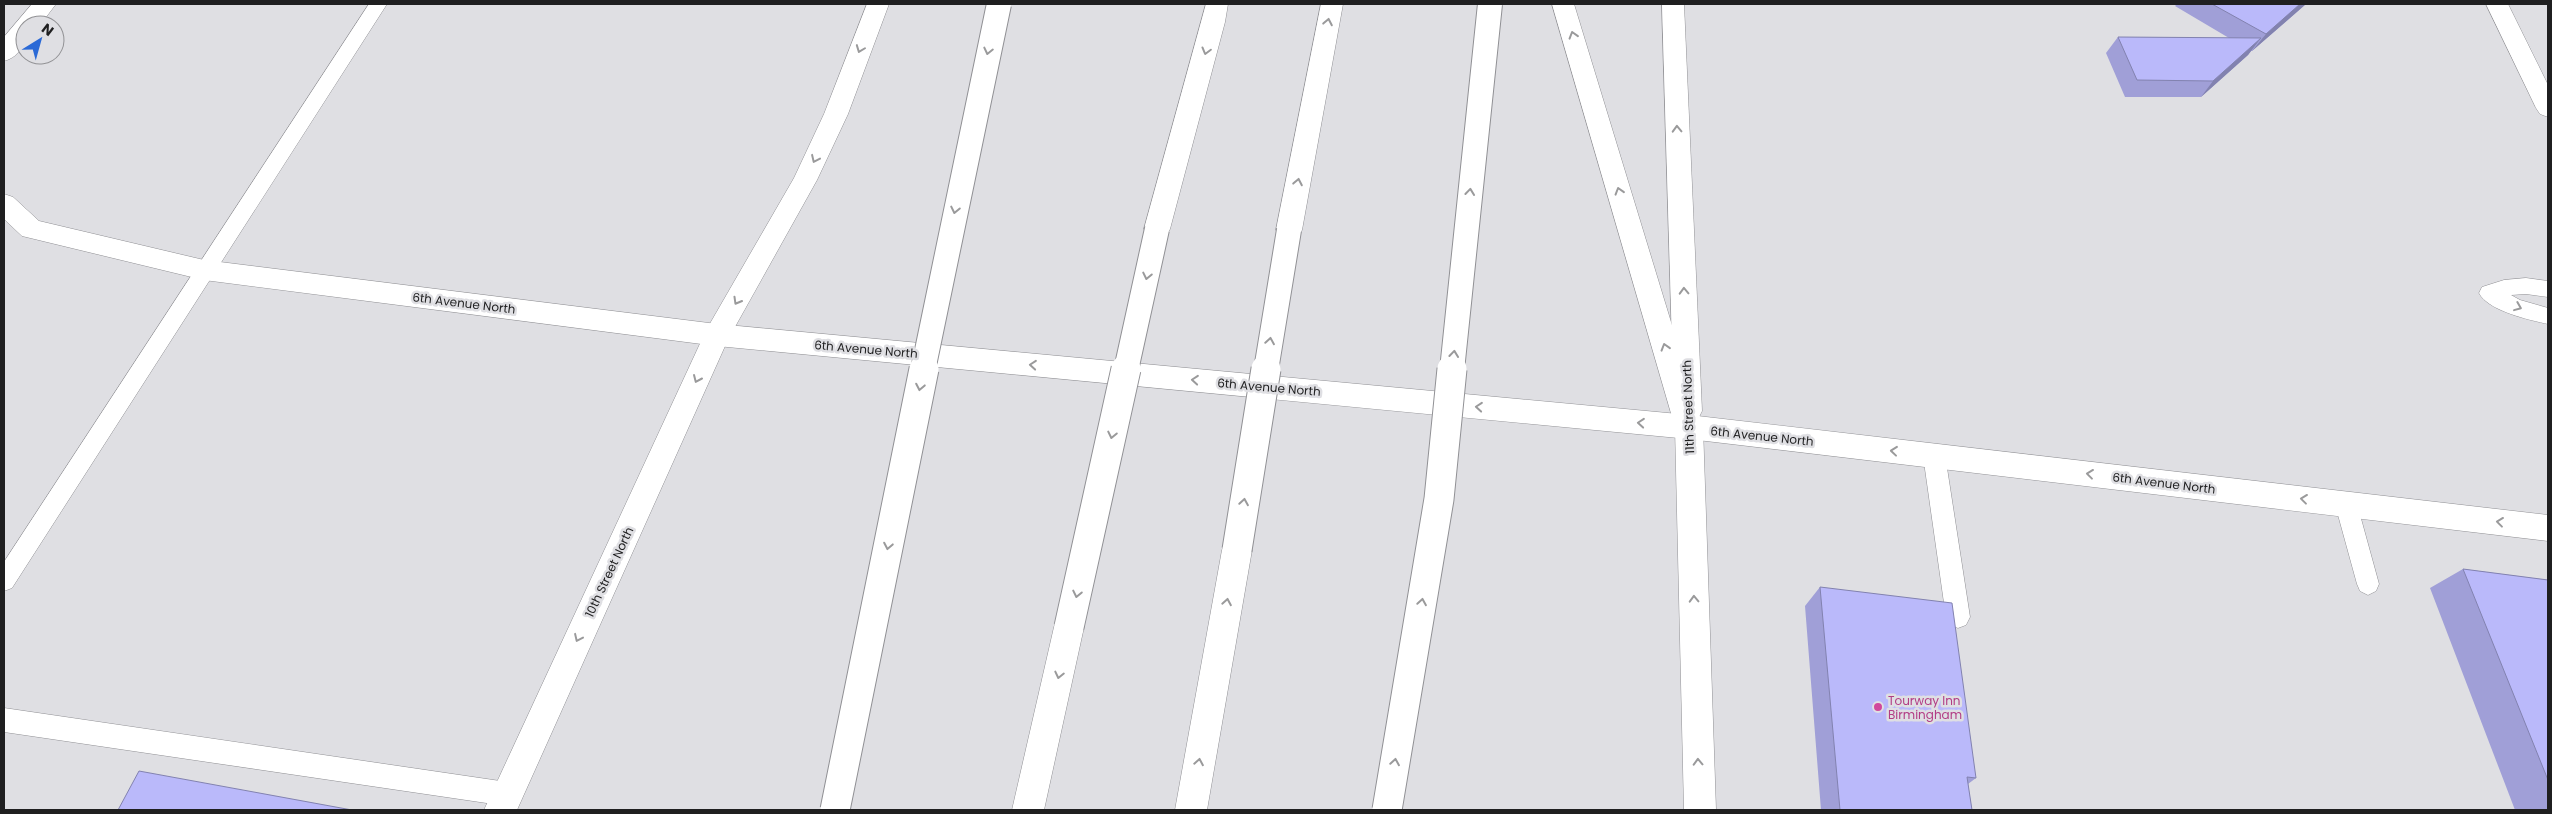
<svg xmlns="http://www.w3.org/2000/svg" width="2552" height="814" font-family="Poppins,sans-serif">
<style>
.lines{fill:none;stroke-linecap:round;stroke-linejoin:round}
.service-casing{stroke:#909094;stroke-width:1}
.minor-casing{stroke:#909094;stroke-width:1}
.tertiary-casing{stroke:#909094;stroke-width:1}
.secondary-casing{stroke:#909094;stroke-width:1}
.primary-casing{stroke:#909094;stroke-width:1}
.motorway-casing{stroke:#909094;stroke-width:1}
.service{fill:#fff;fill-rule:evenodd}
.minor{fill:#fff;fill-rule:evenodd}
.tertiary{fill:#fff;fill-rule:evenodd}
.secondary{fill:#fff;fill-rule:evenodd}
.primary{fill:#fff;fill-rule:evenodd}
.motorway{fill:#fff;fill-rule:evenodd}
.motorway-bridge-far1-casing{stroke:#909094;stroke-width:26;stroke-linecap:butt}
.motorway-bridge-casing{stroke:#909094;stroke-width:31;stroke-linecap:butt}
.motorway-bridge-far1{stroke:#fff;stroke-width:24}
.motorway-bridge{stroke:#fff;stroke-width:29}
.wall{fill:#a09fd7}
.shaded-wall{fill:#8282af}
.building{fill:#bab9fa;stroke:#8282af}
.oneway{stroke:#9a9a9b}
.hotel-dot{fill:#d1479c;stroke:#dfdfe3;stroke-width:2}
.labels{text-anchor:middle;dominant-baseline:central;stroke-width:5;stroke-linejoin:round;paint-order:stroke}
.street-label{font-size:12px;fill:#1f1f20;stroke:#dfdfe3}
.hotel-label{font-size:12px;fill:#b23c85;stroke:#dfdfe3;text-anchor:start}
</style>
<rect width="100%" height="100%" fill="#dfdfe3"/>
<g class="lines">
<g class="service-casing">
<path id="service" d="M369 4H387L12 588 4 591V562Z
M2526 278 2548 281V297L2526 294 2511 295 2520 300 2548 308V324C2530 320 2488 311 2479 293L2482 287 2504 280Z
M1934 446 1942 448 1945 455 1970 617 1966 625 1958 628 1950 625 1946 617 1923 455 1926 448Z
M2346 494 2354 497 2357 504 2379 584 2376 591 2368 595 2360 591 2357 584 2335 504 2338 497Z
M4 708 507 782 516 785 519 794 516 803 507 806 4 732Z"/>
</g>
<g class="minor-casing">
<path id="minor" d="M1662 4H1684L1702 411 1698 419 1688 423 1678 419 1674 411Z"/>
</g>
<g class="tertiary-casing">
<path id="tertiary" d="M2486 4H2508L2548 85V117L2540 114 2536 108Z"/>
</g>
<g class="secondary-casing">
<path id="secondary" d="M32 4H56L40 25H25C25 42 22 56 4 61V37Z
M4 194 13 197 39 221 204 260 717 324 1689 415 2548 515V541L1689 439 717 346 204 280 22 236 4 219Z"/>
</g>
<g class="primary-casing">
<path id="primary" d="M717 324 726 327 730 335 517 810H484L704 335 708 327Z
M1689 415 1699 419 1703 427 1716 810H1684L1675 427 1679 419Z"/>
</g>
<g class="motorway-casing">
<path id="motorway" d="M867 4H889L848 114 817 180 726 343 717 346 708 343 704 335 708 327 794 178 824 114Z
M1206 4H1228L1225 22 1170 229 1166 236 1157 239 1148 236 1144 229Z
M1321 4H1343L1302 230 1298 237 1289 240 1280 237 1276 230Z
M1552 4H1574L1703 427 1699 435 1689 439 1679 435 1675 427Z
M1237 537 1247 541 1252 550 1207 810H1175L1222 550 1227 541Z
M1069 613 1080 617 1084 627 1044 810H1012L1054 627 1058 617Z"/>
</g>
<use href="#service" class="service"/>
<use href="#minor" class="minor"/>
<use href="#tertiary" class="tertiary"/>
<use href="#secondary" class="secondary"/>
<use href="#primary" class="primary"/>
<use href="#motorway" class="motorway"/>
<g class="motorway-bridge-far1-casing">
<path id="motorway-bridge-far1" d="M923 370 999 4
M1126 370 1157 229
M1266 370 1289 230
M1452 370 1490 4"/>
</g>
<g class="motorway-bridge-casing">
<path id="motorway-bridge" d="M1237 550 1266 369
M1069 627 1126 369
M835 810 924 369
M1387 810 1439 499 1452 369"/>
</g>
<use href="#motorway-bridge-far1" class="motorway-bridge-far1"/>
<use href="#motorway-bridge" class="motorway-bridge"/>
</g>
<path class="wall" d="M2177 4H2306L2252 51H2251L2248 55 2201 97H2125L2106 53 2118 37 2229 38 2175 6Z
M2463 569 2548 580V810H2515L2430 588Z
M1820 587 1976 778 1968 784 1972 810H1821L1805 606Z"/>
<path class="shaded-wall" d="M2300 4H2306L2252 51 2266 34Z
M2261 38 2248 55 2201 97 2213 81Z"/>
<path class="building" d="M2212 4H2300L2266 34Z
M2118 37 2261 38 2213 81 2137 80Z
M2463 569 2548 580V780Z
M1820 587 1952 603 1976 778 1967 777 1972 810H1840Z
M139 771 352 810H118Z"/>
<defs><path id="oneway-chevron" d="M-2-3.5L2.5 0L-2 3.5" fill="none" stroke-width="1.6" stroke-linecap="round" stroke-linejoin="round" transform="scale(1.25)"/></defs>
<g class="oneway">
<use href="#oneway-chevron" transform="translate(1328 22) rotate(-79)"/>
<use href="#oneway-chevron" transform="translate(1573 35) rotate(-107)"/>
<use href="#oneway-chevron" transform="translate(860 49) rotate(111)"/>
<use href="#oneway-chevron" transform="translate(988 51) rotate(103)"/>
<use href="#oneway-chevron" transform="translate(1206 51) rotate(105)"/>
<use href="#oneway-chevron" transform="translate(1677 129) rotate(-92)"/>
<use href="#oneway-chevron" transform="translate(815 159) rotate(115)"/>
<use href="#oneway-chevron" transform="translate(1298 182) rotate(-79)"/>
<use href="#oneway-chevron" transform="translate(1619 191) rotate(-107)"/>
<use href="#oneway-chevron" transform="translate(1470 192) rotate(-84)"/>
<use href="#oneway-chevron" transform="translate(955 210) rotate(102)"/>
<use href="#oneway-chevron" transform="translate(1147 276) rotate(102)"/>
<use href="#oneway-chevron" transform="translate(1684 291) rotate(-92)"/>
<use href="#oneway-chevron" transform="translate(737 301) rotate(120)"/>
<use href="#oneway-chevron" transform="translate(2518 307) rotate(22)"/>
<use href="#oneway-chevron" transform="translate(1270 341) rotate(-81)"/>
<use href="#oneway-chevron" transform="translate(1665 347) rotate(-107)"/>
<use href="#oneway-chevron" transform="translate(1454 354) rotate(-84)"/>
<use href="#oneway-chevron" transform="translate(1033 365) rotate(-175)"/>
<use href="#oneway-chevron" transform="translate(697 379) rotate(114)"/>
<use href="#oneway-chevron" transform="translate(1195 380) rotate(-175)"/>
<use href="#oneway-chevron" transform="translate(920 387) rotate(101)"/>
<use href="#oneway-chevron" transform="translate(1479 407) rotate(-175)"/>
<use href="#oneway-chevron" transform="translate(1641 423) rotate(-175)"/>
<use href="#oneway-chevron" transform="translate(1112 435) rotate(102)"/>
<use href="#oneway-chevron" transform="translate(1894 451) rotate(-174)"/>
<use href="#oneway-chevron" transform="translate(2090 474) rotate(-173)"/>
<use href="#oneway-chevron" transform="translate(2304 499) rotate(-173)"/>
<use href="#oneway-chevron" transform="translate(1244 502) rotate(-81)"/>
<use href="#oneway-chevron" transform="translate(2500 522) rotate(-173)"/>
<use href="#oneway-chevron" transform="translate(888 546) rotate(101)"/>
<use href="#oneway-chevron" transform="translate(1077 594) rotate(102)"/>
<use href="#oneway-chevron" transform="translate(1694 599) rotate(-92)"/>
<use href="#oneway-chevron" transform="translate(1227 602) rotate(-80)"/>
<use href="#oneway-chevron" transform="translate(1422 602) rotate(-81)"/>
<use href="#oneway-chevron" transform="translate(578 638) rotate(115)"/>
<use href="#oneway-chevron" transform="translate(1059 675) rotate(103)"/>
<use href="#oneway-chevron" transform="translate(1199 762) rotate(-80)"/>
<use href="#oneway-chevron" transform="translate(1395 762) rotate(-81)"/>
<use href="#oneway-chevron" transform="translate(1698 762) rotate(-92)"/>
</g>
<circle class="hotel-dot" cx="1878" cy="707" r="5"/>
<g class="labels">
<g class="street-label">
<text transform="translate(464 303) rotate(7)">6th Avenue North</text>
<text transform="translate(866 349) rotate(5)">6th Avenue North</text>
<text transform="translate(1269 387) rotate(5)">6th Avenue North</text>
<text transform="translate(1688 407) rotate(-92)">11th Street North</text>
<text transform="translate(1762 436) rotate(6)">6th Avenue North</text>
<text transform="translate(2164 483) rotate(7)">6th Avenue North</text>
<text transform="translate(609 572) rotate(-65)">10th Street North</text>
</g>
<g class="hotel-label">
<text x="1888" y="700">Tourway Inn<tspan x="1888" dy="14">Birmingham</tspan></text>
</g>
</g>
<rect width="2552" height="814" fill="none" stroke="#1f1f20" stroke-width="10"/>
<g transform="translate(40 40) rotate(37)"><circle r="24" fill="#dfdfe3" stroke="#929295"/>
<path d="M0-4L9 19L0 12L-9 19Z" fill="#2a69d6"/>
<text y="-8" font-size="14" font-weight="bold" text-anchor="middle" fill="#1f1f20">N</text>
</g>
</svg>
